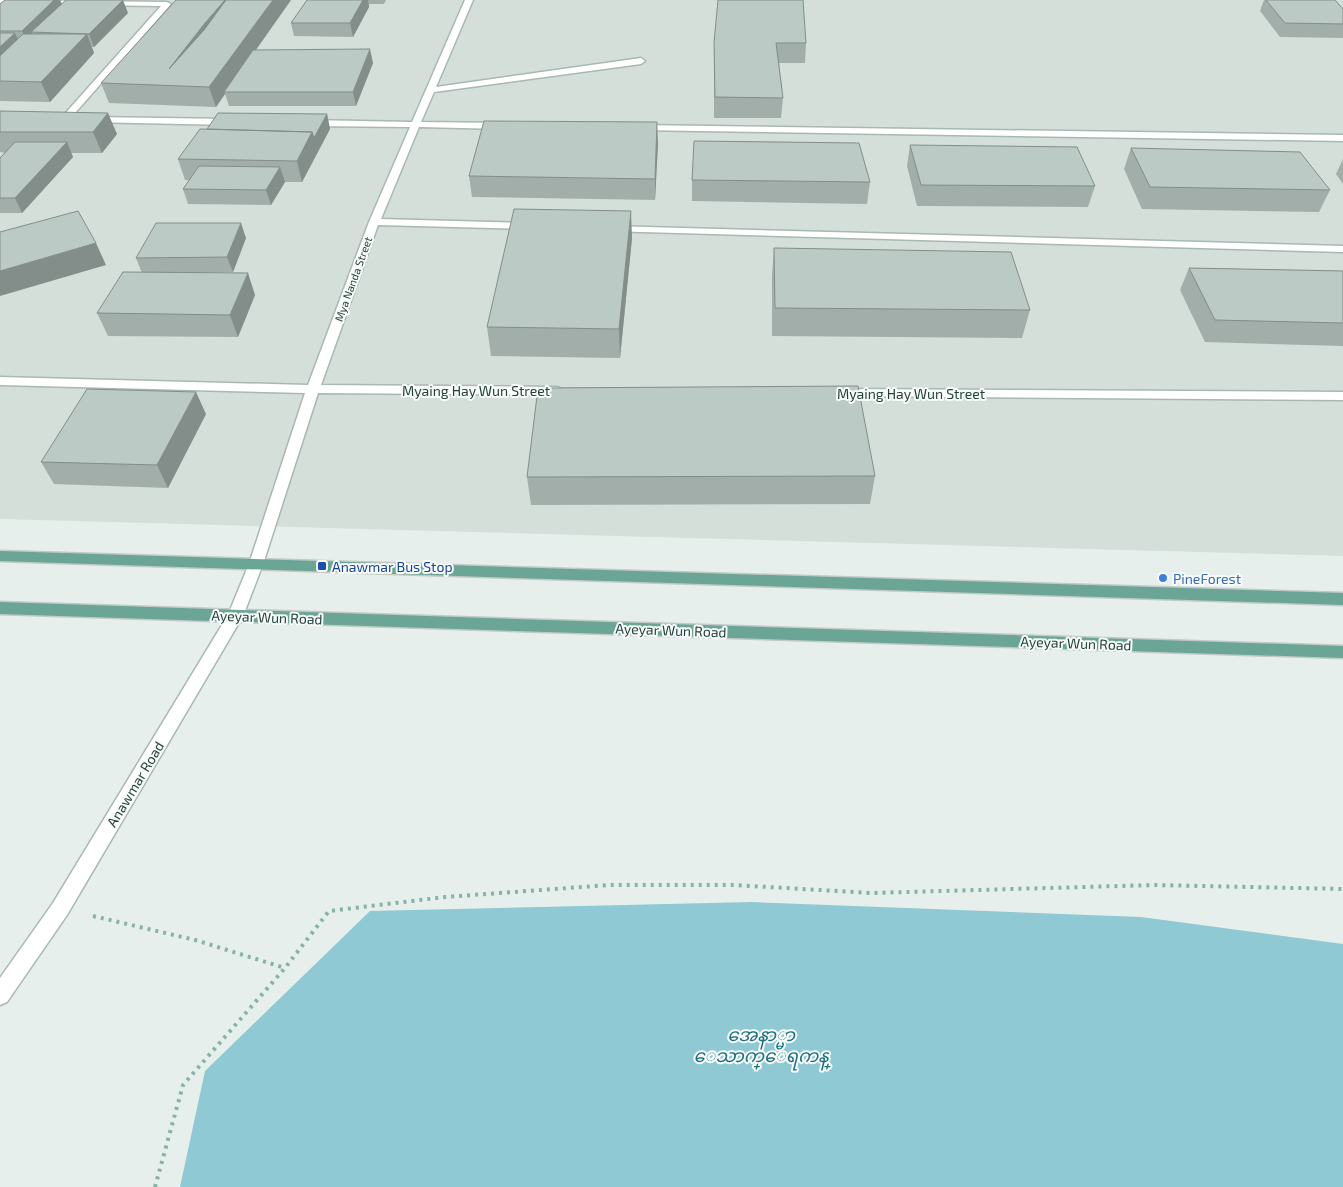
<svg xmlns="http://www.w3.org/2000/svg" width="1343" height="1187" font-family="'Exo 2','Noto Sans Myanmar',sans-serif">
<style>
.built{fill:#d4dfda}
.water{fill:#8ec9d4}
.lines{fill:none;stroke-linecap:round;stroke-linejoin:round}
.minor-casing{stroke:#a8b8b2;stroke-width:3}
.major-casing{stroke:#c2cac8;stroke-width:3}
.path{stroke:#86b3a5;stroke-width:4;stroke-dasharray:3 5;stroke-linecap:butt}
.minor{fill:#fff;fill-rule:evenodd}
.major{fill:#6aa596;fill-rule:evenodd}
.wall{fill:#a1aea9}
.shaded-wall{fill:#838d89}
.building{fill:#bbcac4;stroke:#838d89}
.transit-dot{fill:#1a4fb4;stroke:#f7fbf9;stroke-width:2}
.shop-dot{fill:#3f7fe0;stroke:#f7fbf9;stroke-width:2}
.labels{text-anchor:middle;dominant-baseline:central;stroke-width:4;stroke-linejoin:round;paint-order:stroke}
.far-street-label{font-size:11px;fill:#24423a;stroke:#f7fbf9}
.street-label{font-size:14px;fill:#24423a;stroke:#f7fbf9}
.transit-label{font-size:14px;fill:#164399;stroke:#f7fbf9;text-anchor:start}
.shop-label{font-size:14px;fill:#366cbe;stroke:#f7fbf9;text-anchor:start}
.near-water-label{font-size:18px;font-style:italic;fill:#1c6f80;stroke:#f7fbf9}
</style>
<rect width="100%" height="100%" fill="#e6efeb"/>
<path class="built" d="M0 0H1343V556L0 519Z"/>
<path class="water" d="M752 902 1141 917 1343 944V1187H180L205 1071 370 911Z"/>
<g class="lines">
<g class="minor-casing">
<path id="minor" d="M0 0 167 2 171 4 68 121H62V117L161 6 0 4Z
M465 0H473L436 87 641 58 645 61 641 64 434 92 421 122 503 123 508 126 503 129 419 127 381 219 530 223 535 226 530 229 378 225 321 385 558 387 564 391 558 395 318 393 263 564 243 616 67 915 7 1002 0 1005V978L53 903 228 615 249 564 305 393 0 385V377L308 385 369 222 410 127 309 126 304 123 309 120 412 122Z
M91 117 231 119 236 122 231 125 88 122 86 120Z
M639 125 1343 135V141L636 130 634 128Z
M611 226 1343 246V252L607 231 606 229Z
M839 389 1343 392V400L835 396 833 393 835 390Z"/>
</g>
<g class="major-casing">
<path id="major" d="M0 551 1343 593V605L0 561Z
M0 602 1343 646V658L0 614Z"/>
</g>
<path class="path" d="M93 916 195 940 285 968
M155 1187 183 1085 285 968 329 911 445 897 609 885H734L871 893 1155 885 1343 889"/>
<use href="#minor" class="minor"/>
<use href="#major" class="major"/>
</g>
<path class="wall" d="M5 0H60L62 4 128 13 94 47H92L94 53 50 102 0 101V4Z
M291 0 256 50 373 63 356 106H229L225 94 216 107 109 103 101 83Z
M307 0H386L384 4H369V7L353 37 294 36 291 23Z
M1264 0H1335L1343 9V38L1280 37 1260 11Z
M714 43H806L805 63H779L783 98 781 118H714Z
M0 111 117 134 102 153H71L73 157 22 213H0V158L5 153 0 152Z
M327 114 330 129 302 182H285L271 205 188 204 183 189 189 180H185L178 159Z
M658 143 655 200 472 197 469 176Z
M910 145 1095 186 1088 207 917 206 907 166Z
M1131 148 1330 190 1319 212 1142 209 1124 169Z
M1343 159V184L1336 174Z
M692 180 870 182 867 204 692 201Z
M246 238 233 272 175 273 255 295 238 337 108 336 97 313 142 273 136 258Z
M632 238 620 358 491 356 487 327Z
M774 248 1030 310 1022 338 772 336V276Z
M1189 268 1343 271V346L1205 342 1180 290Z
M206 414 168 488 54 484 41 462Z
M875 476 870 504 531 505 527 477Z"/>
<path class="shaded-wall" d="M54 0H60L64 9 31 32 34 38 28 45 22 31Z
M123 0 128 13 94 47 89 34Z
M225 0H237L169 69 205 23Z
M273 0H291L226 92H224L225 94 216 107 209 87Z
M363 0H368L369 7 353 37 350 23Z
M15 33 24 52 0 75V47Z
M87 34 94 53 50 102 41 82Z
M370 49 373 63 356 106 353 92Z
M108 113 117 134 102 153 93 132Z
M327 114 330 129 302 182 297 161 312 132Z
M657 122 658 143 655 200V179Z
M67 142 73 157 22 213 15 198Z
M280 167 285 182 271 205 266 190Z
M631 211 632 238 620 358 619 329Z
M241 223 246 238 233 272 227 257Z
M96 243 106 265 0 296V271Z
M248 273 255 295 238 337 230 315Z
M196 392 206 414 168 488 157 465Z"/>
<path class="building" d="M5 0H54L22 31H0V4Z
M66 0H123L89 34 31 32Z
M176 0H225L205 23 169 69 204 30 226 0H273L209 87 101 83Z
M307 0H363L350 23H291Z
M718 0H803L806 43H776L783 98 715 97 714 43Z
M1266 0H1335L1343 9V24L1285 23Z
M0 33H15L0 47Z
M23 34H87L41 82 0 81V56Z
M370 49 353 92H224L253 50Z
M0 111 108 113 93 132H0Z
M218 113 327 114 314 138 312 132 207 129Z
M484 121 657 122 655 179 469 176Z
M200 129 312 132 297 161 178 159Z
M694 141 859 143 870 182 692 180Z
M15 142H67L15 198H0V158Z
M910 145 1077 147 1095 186 921 185Z
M1131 148 1300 152 1330 190 1150 187Z
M199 166 280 167 266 190 183 189Z
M514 209 631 211 619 329 487 327Z
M78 211 96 243 0 271V232Z
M156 223H241L227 257 136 258Z
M774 248 1011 252 1030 310 775 308Z
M1189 268 1343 271V323L1215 320Z
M123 272 248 273 230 315 97 313Z
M858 386 875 476 527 477 538 388Z
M87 389 196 392 157 465 41 462Z"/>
<rect class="transit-dot" x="317" y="561" width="10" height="10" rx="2.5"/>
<circle class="shop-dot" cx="1163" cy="578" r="5"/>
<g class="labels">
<g class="far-street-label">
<text transform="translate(353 279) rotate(-70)">Mya Nanda Street</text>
</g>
<g class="street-label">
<text x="476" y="390">Myaing Hay Wun Street</text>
<text x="911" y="393">Myaing Hay Wun Street</text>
<text transform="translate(267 617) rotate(2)">Ayeyar Wun Road</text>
<text transform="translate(671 630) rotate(2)">Ayeyar Wun Road</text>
<text transform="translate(1076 643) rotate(2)">Ayeyar Wun Road</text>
<text transform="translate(135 784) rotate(-59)">Anawmar Road</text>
</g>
<g class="transit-label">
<text x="332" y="566">Anawmar Bus Stop</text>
</g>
<g class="shop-label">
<text x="1173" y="578">PineForest</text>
</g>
<g class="near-water-label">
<text x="761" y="1034">အေနာ္မာ<tspan x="761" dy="21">ေသာက္ေရကန္</tspan></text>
</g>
</g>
</svg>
